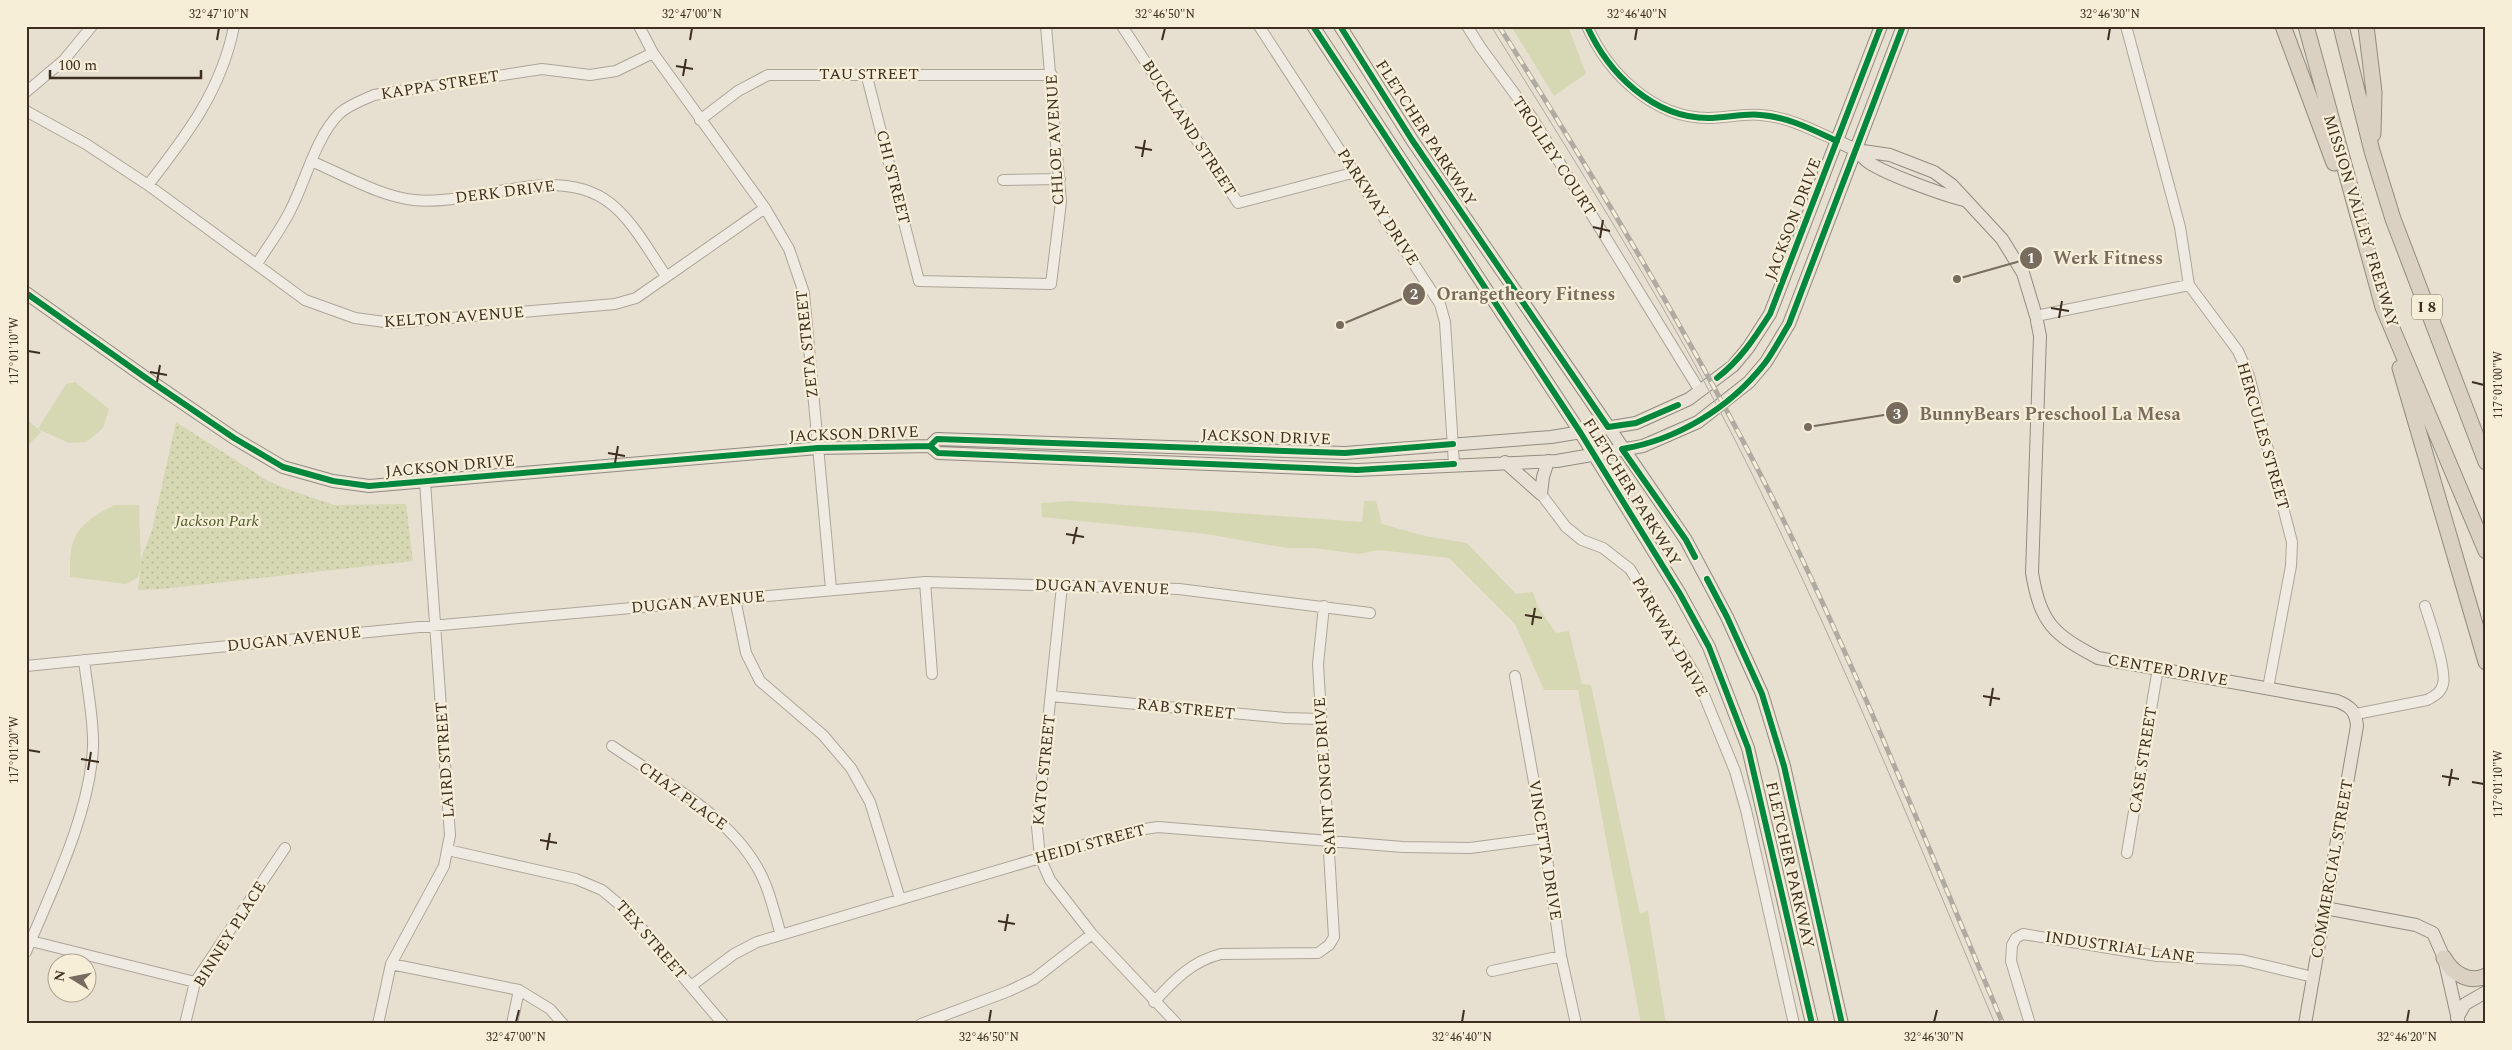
<svg xmlns="http://www.w3.org/2000/svg" width="2512" height="1050" font-family="Spectral,serif">
<style>
.grass{fill:#d6d7b3}
.park{fill:url(#park-dots)}
.lines{fill:none;stroke-linecap:round;stroke-linejoin:round}
.minor-casing{stroke:#ada599;stroke-width:12}
.major-casing{stroke:#928b80;stroke-width:14}
.highway-casing{stroke:#928b80;stroke-width:17}
.minor{stroke:#efebe3;stroke-width:10}
.major{stroke:#e6e1d4;stroke-width:12}
.highway{stroke:#dad1c2;stroke-width:15}
.tram{stroke:#afaaa2;stroke-width:1}
.rail-casing{stroke:#afaaa2;stroke-width:5}
.rail{stroke:#f7eed8;stroke-width:3;stroke-dasharray:9;stroke-linecap:butt}
.cycleway-casing{stroke:#f7eed8;stroke-width:9}
.cycleway{stroke:#00873e;stroke-width:6}
.ticks{fill:none;stroke:#3d2e20;stroke-width:2}
.labels{text-anchor:middle;dominant-baseline:central;stroke-width:4.5;stroke-linejoin:round;paint-order:stroke}
.shield{fill:#f7eed8;stroke:#756857;stroke-width:1}
.shield-label{font-size:15px;font-weight:bold;fill:#3d2e20}
.street-label{font-size:16px;fill:#3d2e20;stroke:#f7eed8}
.park-label{font-size:16px;font-style:italic;fill:#4d5a26;stroke:#f7eed8}
.leader{fill:none;stroke:#786c5e;stroke-width:2}
.callout-dot{fill:#786c5e;stroke:#f7eed8;stroke-width:2}
.mark-label{font-size:15px;text-anchor:middle;font-weight:bold;fill:#fff}
.callout-label{font-size:18px;text-anchor:middle;font-weight:bold;fill:#786c5e;stroke:#f7eed8;stroke-width:4.5;stroke-linejoin:round;paint-order:stroke}
.neatline{fill:none;stroke:#3d2e20;stroke-width:2}
.ticks-label{font-size:12px;text-anchor:middle;fill:#3d2e20}
</style>
<defs>
<pattern id="park-dots" width="8" height="8" patternUnits="userSpaceOnUse" patternTransform="scale(1.25)"><rect width="8" height="8" fill="#d6d7b3"/><path d="M2 2h.1M6 6h.1" fill="none" stroke="#b9b99a" stroke-width="1.8" stroke-linecap="round"/></pattern>
</defs>
<rect width="100%" height="100%" fill="#e7e0d1"/>
<path class="grass" d="M1511 26H1568L1586 74 1554 96Z
M75 382 109 409 103 428 86 442 69 443 38 429 66 384Z
M26 418 41 432 26 448Z
M1071 501 1362 522 1364 501H1376L1382 524 1425 536 1467 543 1516 594 1533 592 1538 607 1556 633 1569 631 1582 684 1591 685 1640 914 1648 911 1666 1024H1641L1578 690H1544L1515 624 1449 558 1379 550 1358 554 1314 548H1287L1206 534 1042 517 1041 503Z
M114 505H139L141 567 138 577 126 584 70 577C69 534 77 525 114 505Z"/>
<path class="park" d="M176 422 268 481 287 489 334 505 406 504 413 561 162 589 138 590 142 556 152 530Z"/>
<g class="lines">
<g class="minor-casing">
<path id="minor" d="M639 26 653 53 765 208 789 249 804 293 831 589
M1122 26 1238 203 1356 172
M1259 26 1440 304 1445 322 1454 464
M1467 26 1481 48 1531 116 1700 391
M1587 26C1608 73 1653 118 1708 118 1726 118 1744 113 1761 115 1788 117 1813 130 1837 141
M2126 26 2180 227 2189 285 2238 351 2249 376 2292 542 2291 566 2268 688
M866 73 919 281 1051 284 1061 202 1046 26
M26 92 64 60 92 26
M26 111 86 144 148 185 305 300 355 318 392 323 615 304 636 298 765 208
M700 120 738 91 768 75H1052
M311 161C344 175 379 196 414 200 479 207 563 157 617 209 636 227 651 254 666 276
M1003 180 1060 179
M148 185C187 135 222 89 234 26
M257 264C268 246 282 228 291 209 306 180 316 136 340 113 349 105 363 100 374 95L542 69 590 75 616 71 653 53
M2037 321 2036 316 2189 285
M1541 494 1566 527 1582 540 1603 548 1630 569 1697 678 1735 771 1746 810 1794 1024
M925 582 932 674
M1062 586 1037 827 1040 857 1050 880 1092 934 1177 1024
M735 599 746 653 760 681 823 735 851 768 870 802 900 899
M26 666 419 627 925 582 1179 589 1370 613
M1515 676 1544 838 1561 956 1576 1024
M1051 696 1285 718 1321 719
M2356 714 2427 700C2434 696 2441 693 2443 684 2447 671 2430 621 2425 606
M612 746C663 781 725 812 757 867 769 887 774 912 781 935
M448 850 576 879 602 890 626 910 723 1024
M2127 853 2158 668
M28 938 31 941 195 982
M26 952C52 890 90 813 93 747 94 719 87 688 84 660
M391 964 519 990 550 1009 563 1024
M1492 971 1561 956
M691 986 734 954 757 942 1131 831 1158 827 1403 847 1470 848 1544 838
M1154 1002C1174 980 1192 961 1221 954L1318 953 1329 945 1334 937 1318 664 1324 606
M185 1024 195 982 285 848
M378 1024 391 964 444 866 450 835 425 482
M512 1024 519 990
M921 1024 1009 991 1034 979 1092 934
M2030 1024 2011 961 2012 945 2016 938 2023 934 2157 956 2242 960 2313 977"/>
</g>
<g class="major-casing">
<path id="major" d="M1313 26 1580 432 1680 594 1709 647 1748 748 1812 1024
M1340 26 1412 140 1686 540 1727 617 1762 694 1784 766 1842 1024
M1837 141 1856 150 1890 155 1934 172 1952 185 2002 239 2023 273 2036 316
M1856 150C1859 153 1863 158 1867 161 1882 173 1944 195 1964 200
M26 293 146 378 234 438 283 467 333 481 369 486 818 448 930 446 938 453 1357 470 1557 461 1643 446 1698 422 1749 382 1766 362 1789 324 1903 26
M2037 321 2040 336 2032 573C2041 624 2053 634 2098 658L2337 701C2350 706 2356 711 2357 726L2305 1024
M930 446 937 439 1345 453 1551 437 1636 423 1689 399 1733 366 1748 348 1770 314 1881 26
M1505 462 1541 494
M1541 494 1543 477 1548 461
M2325 908 2416 925 2433 933 2444 958 2459 1024
M2457 1018 2465 1004 2486 992"/>
</g>
<g class="highway-casing">
<path id="highway" d="M2283 26 2334 163
M2306 26 2383 307 2486 551
M2341 26 2372 151 2393 219 2486 462
M2366 26 2374 92 2373 134
M2400 368 2486 662
M2444 958C2452 973 2469 984 2486 976"/>
</g>
<use href="#minor" class="minor"/>
<use href="#major" class="major"/>
<use href="#highway" class="highway"/>
<path class="tram" d="M1491 26C1575 162 1661 296 1734 438 1831 629 1912 827 1995 1024"/>
<g class="rail-casing">
<path id="rail" d="M1499 26C1597 182 1692 339 1775 503 1859 673 1929 850 2003 1024"/>
</g>
<use href="#rail" class="rail"/>
<g class="cycleway-casing">
<path id="cycleway" d="M1313 26 1580 432 1680 594 1709 647 1748 748 1812 1024
M1340 26 1412 140 1608 427 1636 423 1678 405
M1587 26C1608 73 1653 118 1708 118 1726 118 1744 113 1761 115 1788 117 1813 130 1837 141
M26 293 146 378 234 438 283 467 333 481 369 486 818 448 930 446 938 453 1357 470 1454 464
M1717 378C1740 360 1754 339 1770 314L1881 26
M930 446 937 439 1345 453 1453 444
M1695 557 1686 540 1622 449C1677 440 1730 408 1765 363 1774 351 1781 337 1789 324L1903 26
M1707 579 1727 617 1762 694 1784 766 1842 1024"/>
</g>
<use href="#cycleway" class="cycleway"/>
</g>
<path class="ticks" d="M217 40 219 28M690 40 692 28M1162 40 1165 28M1635 40 1637 28M2108 40 2110 28M676 66 693 69M683 76 686 59M1135 147 1152 150M1142 157 1145 140M1593 227 1610 231M1600 238 1603 220M2051 308 2069 311M2059 318 2062 301M28 351 40 353M150 372 167 375M157 382 160 365M2472 382 2484 385M608 453 625 456M615 463 618 446M1066 534 1084 537M1073 544 1077 527M1525 615 1542 618M1532 625 1535 608M1983 696 2000 699M1990 706 1993 688M28 750 40 752M81 759 99 762M88 770 91 752M2442 776 2459 779M2472 782 2484 784M2449 786 2452 769M540 840 557 843M547 850 550 833M998 921 1015 924M1005 931 1008 914M516 1022 519 1010M989 1022 991 1010M1462 1022 1464 1010M1934 1022 1937 1010M2407 1022 2409 1010"/>
<g class="labels">
<rect class="shield" x="2412" y="294.5" width="30" height="25" rx="4"/>
<g class="shield-label">
<text x="2427" y="307">I 8</text>
</g>
<g class="street-label">
<text x="869" y="74">TAU STREET</text>
<text transform="translate(440 85) rotate(-9)">KAPPA STREET</text>
<text transform="translate(1189 128) rotate(57)">BUCKLAND STREET</text>
<text transform="translate(1426 133) rotate(57)">FLETCHER PARKWAY</text>
<text transform="translate(1055 140) rotate(-93)">CHLOE AVENUE</text>
<text transform="translate(1554 156) rotate(57)">TROLLEY COURT</text>
<text transform="translate(893 177) rotate(76)">CHI STREET</text>
<text transform="translate(505 192) rotate(-7)">DERK DRIVE</text>
<text transform="translate(1378 207) rotate(57)">PARKWAY DRIVE</text>
<text transform="translate(1793 219) rotate(-69)">JACKSON DRIVE</text>
<text transform="translate(2361 221) rotate(73)">MISSION VALLEY FREEWAY</text>
<text transform="translate(454 317) rotate(-4)">KELTON AVENUE</text>
<text transform="translate(807 344) rotate(-96)">ZETA STREET</text>
<text transform="translate(854 434) rotate(-2)">JACKSON DRIVE</text>
<text transform="translate(2263 436) rotate(74)">HERCULES STREET</text>
<text transform="translate(1266 437) rotate(2)">JACKSON DRIVE</text>
<text transform="translate(450 466) rotate(-5)">JACKSON DRIVE</text>
<text transform="translate(1632 492) rotate(58)">FLETCHER PARKWAY</text>
<text transform="translate(1102 587) rotate(2)">DUGAN AVENUE</text>
<text transform="translate(698 602) rotate(-5)">DUGAN AVENUE</text>
<text transform="translate(1670 637) rotate(60)">PARKWAY DRIVE</text>
<text transform="translate(294 639) rotate(-6)">DUGAN AVENUE</text>
<text transform="translate(2168 670) rotate(10)">CENTER DRIVE</text>
<text transform="translate(1186 709) rotate(6)">RAB STREET</text>
<text transform="translate(445 760) rotate(-94)">LAIRD STREET</text>
<text transform="translate(2143 760) rotate(-81)">CASE STREET</text>
<text transform="translate(1044 770) rotate(-84)">KATO STREET</text>
<text transform="translate(1325 776) rotate(-94)">SAINT ONGE DRIVE</text>
<text transform="translate(683 796) rotate(36)">CHAZ PLACE</text>
<text transform="translate(1090 844) rotate(-15)">HEIDI STREET</text>
<text transform="translate(1545 850) rotate(81)">VINCETTA DRIVE</text>
<text transform="translate(1790 865) rotate(77)">FLETCHER PARKWAY</text>
<text transform="translate(2332 869) rotate(-80)">COMMERCIAL STREET</text>
<text transform="translate(230 934) rotate(-58)">BINNEY PLACE</text>
<text transform="translate(651 940) rotate(49)">TEX STREET</text>
<text transform="translate(2120 947) rotate(8)">INDUSTRIAL LANE</text>
</g>
<g class="park-label">
<text x="217" y="521">Jackson Park</text>
</g>
</g>
<path class="leader" d="M1957 279L2031 258M1340 325L1414 294M1808 427L1897 413"/>
<g class="callout-dot">
<circle cx="1957" cy="279" r="5"/>
<circle cx="1340" cy="325" r="5"/>
<circle cx="1808" cy="427" r="5"/>
<circle cx="2031" cy="258" r="12"/>
<circle cx="1414" cy="294" r="12"/>
<circle cx="1897" cy="413" r="12"/>
</g>
<g class="mark-label">
<text x="2031" y="263">1</text>
<text x="1414" y="299">2</text>
<text x="1897" y="419">3</text>
</g>
<g class="callout-label">
<text x="2108" y="264">Werk Fitness</text>
<text x="1526" y="300">Orangetheory Fitness</text>
<text x="2050" y="420">BunnyBears Preschool La Mesa</text>
</g>
<rect width="2512" height="1050" fill="none" stroke="#f7eed8" stroke-width="55"/>
<g transform="translate(72 978) rotate(280)"><circle r="24" fill="#f7eed8" stroke="#ada18e"/>
<path d="M0-4L9 19L0 12L-9 19Z" fill="#786c5e"/>
<text y="-8" font-size="14" font-weight="bold" text-anchor="middle" fill="#3d2e20">N</text>
</g>
<path d="M50 70v8h151v-8" fill="none" stroke="#3d2e20" stroke-width="2.5"/>
<text x="58" y="70" font-size="15" fill="#3d2e20" stroke="#f7eed8" stroke-width="4" paint-order="stroke">100 m</text>
<rect x="28" y="28" width="2456" height="994" class="neatline"/>
<g class="ticks-label">
<text x="219" y="18">32°47'10"N</text>
<text x="692" y="18">32°47'00"N</text>
<text x="1165" y="18">32°46'50"N</text>
<text x="1637" y="18">32°46'40"N</text>
<text x="2110" y="18">32°46'30"N</text>
<text transform="translate(14 351) rotate(-90)" y="4">117°01'10"W</text>
<text transform="translate(2498 385) rotate(-90)" y="4">117°01'00"W</text>
<text transform="translate(14 750) rotate(-90)" y="4">117°01'20"W</text>
<text transform="translate(2498 784) rotate(-90)" y="4">117°01'10"W</text>
<text x="516" y="1041">32°47'00"N</text>
<text x="989" y="1041">32°46'50"N</text>
<text x="1462" y="1041">32°46'40"N</text>
<text x="1934" y="1041">32°46'30"N</text>
<text x="2407" y="1041">32°46'20"N</text>
</g>
</svg>
